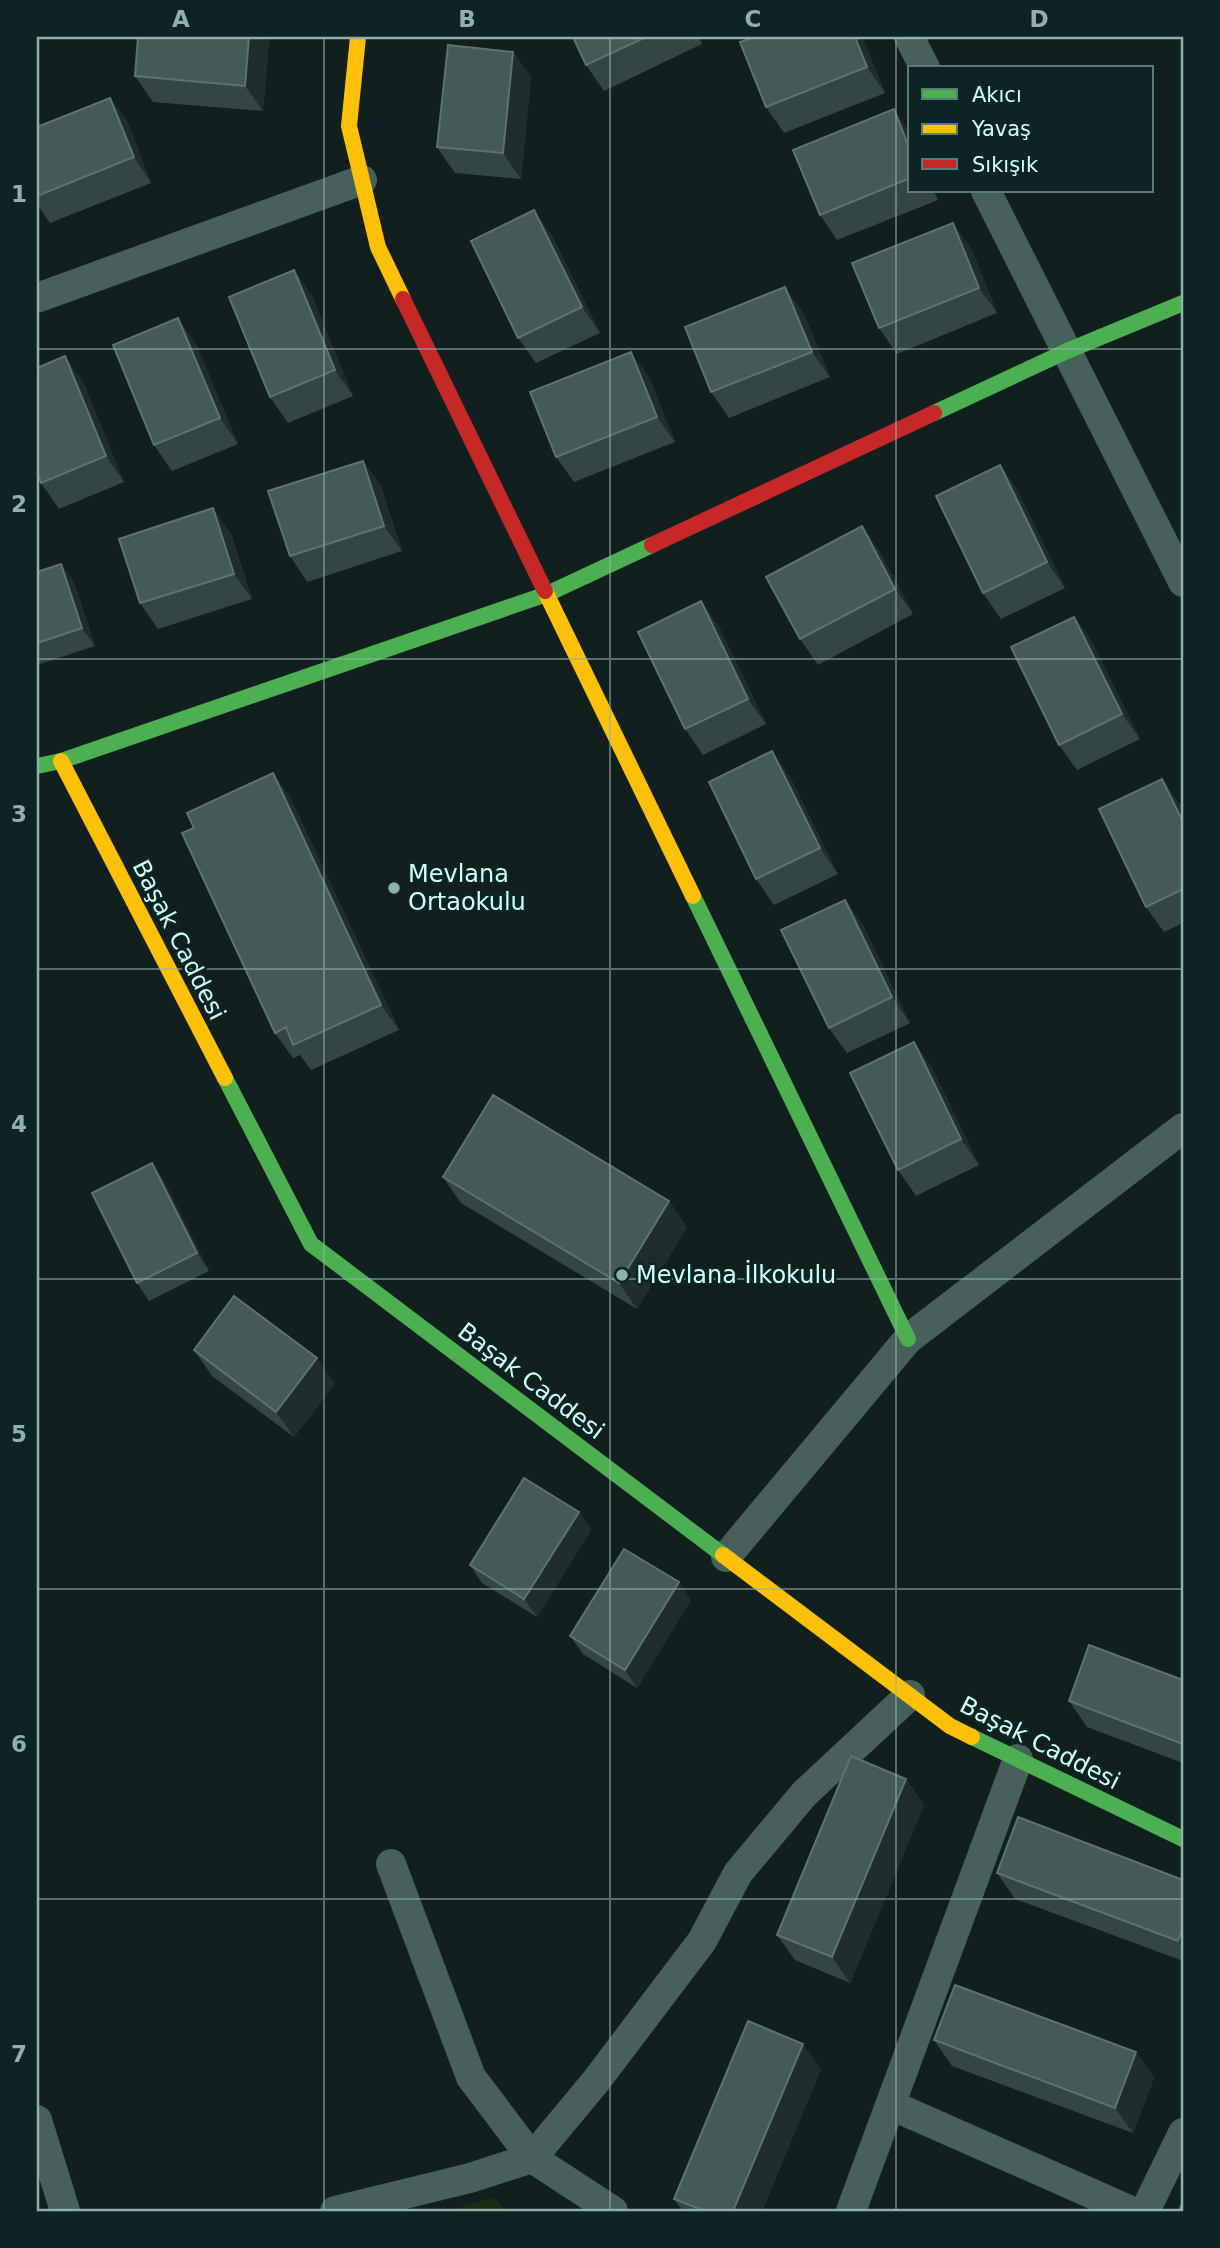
<svg xmlns="http://www.w3.org/2000/svg" width="1220" height="2248" font-family="'DejaVu Sans',sans-serif">
<style>
.green{fill:#172e11}
.lines{fill:none;stroke-linecap:round;stroke-linejoin:round}
.street{stroke:#46605b;stroke-width:30}
.fast{stroke:#4caf50;stroke-width:16}
.slow{stroke:#ffc107;stroke-width:16}
.jam{stroke:#c62828;stroke-width:16}
.wall{fill:#334644}
.shaded-wall{fill:#1f2e2d}
.building{fill:#445a57;stroke:#5a7470;stroke-width:2}
.grid{fill:none;stroke:#8eb1ad;stroke-width:2;stroke-opacity:0.55}
.poi-dot{fill:#8eb1ad;stroke:#0c2524;stroke-width:2.5}
.labels{text-anchor:middle;dominant-baseline:central;stroke-width:5;stroke-linejoin:round;paint-order:stroke}
.poi-label{font-size:24px;fill:#d0fff9;stroke:#0c2524;text-anchor:start}
.street-label{font-size:24px;fill:#d0fff9;stroke:#0c2524}
.neatline{fill:none;stroke:#8eb1ad;stroke-width:2.5}
.grid-label{font-size:23px;text-anchor:middle;font-weight:bold;fill:#8eb1ad}
</style>
<rect width="100%" height="100%" fill="#121f1f"/>
<path class="green" d="M493 2197 507 2211H448Z"/>
<g class="lines">
<path class="street" d="M909 37 925 68
M986 191 1183 582
M37 298 362 180
M726 1557 908 1339 1183 1128
M391 1864 471 2077 532 2158 613 2211
M891 2105 1131 2211
M37 2120 65 2211
M335 2211 470 2178 532 2158 596 2081 702 1941 738 1873 804 1794 910 1695
M851 2211 1018 1759
M1145 2211 1183 2133"/>
<path class="fast" d="M934 413 1067 351 1183 303
M37 766 61 761 547 594 652 545
M693 896 908 1339
M225 1078 311 1244 723 1555
M972 1737 1183 1839"/>
<path class="slow" d="M358 37 349 126 378 247 403 299
M545 591 693 896
M61 761 225 1078
M723 1555 950 1726 972 1737"/>
<path class="jam" d="M403 299 545 591
M652 545 934 413"/>
</g>
<path class="wall" d="M138 37H266L269 41 263 111 153 102 135 76Z
M573 37H699L702 44 604 91 586 65Z
M754 37H862L885 93 784 133 766 107Z
M513 52 531 77 521 179 455 173 437 147Z
M110 98 128 123 151 183 50 223 37 204V127Z
M910 133V191H934L938 200 837 240 820 215Z
M552 236 600 333 536 363 518 338Z
M971 248 997 313 897 354 879 328Z
M294 270 312 296 353 396 288 423 270 397Z
M803 312 830 377 729 418 711 392Z
M196 344 238 444 172 471 154 445Z
M65 356 83 382 124 482 59 509 41 483Z
M649 377 675 442 574 482 556 457Z
M363 461 381 487 402 551 307 582 290 556Z
M1000 465 1018 491 1065 588 1001 619 983 593Z
M862 526 880 552 913 614 818 665 800 639Z
M231 534 252 599 158 629 140 603Z
M61 564 74 582 95 646 37 665V572Z
M701 601 719 627 766 724 703 755 685 729Z
M1074 617 1092 642 1140 739 1077 770 1059 745Z
M273 773 291 799 399 1030 311 1070 300 1055 293 1058 275 1033 194 828Z
M790 777 838 874 774 905 756 879Z
M1180 804 1183 811V923L1164 932 1146 907Z
M845 900 863 925 910 1023 847 1053 829 1028Z
M914 1042 932 1068 979 1165 916 1196 898 1170Z
M152 1163 164 1181 209 1271 149 1301 137 1283Z
M443 1177 669 1201 687 1227 637 1309 461 1203Z
M194 1350 335 1383 294 1437 212 1376Z
M579 1512 591 1530 537 1617 482 1583 470 1565Z
M691 1600 637 1688 583 1654 570 1636Z
M1183 1680V1763L1087 1727 1069 1701Z
M906 1779 924 1805 850 1983 795 1960 777 1935Z
M997 1873 1183 1880V1961L1015 1899Z
M934 2040 1136 2052 1154 2078 1133 2133 952 2066Z
M821 2069 762 2211H683L674 2199Z"/>
<path class="shaded-wall" d="M249 37H266L269 41 263 111 245 86Z
M855 37H862L885 93 867 67Z
M513 52 531 77 521 179 503 153Z
M110 98 128 123 151 183 134 157Z
M894 109 910 133V150Z
M534 210 552 236 600 333 582 307Z
M953 223 971 248 997 313 979 288Z
M294 270 312 296 353 396 335 370Z
M785 287 803 312 830 377 812 352Z
M178 318 196 344 238 444 220 418Z
M631 352 649 377 675 442 657 417Z
M65 356 83 382 124 482 106 456Z
M363 461 381 487 402 551 384 526Z
M1000 465 1018 491 1065 588 1047 562Z
M213 508 231 534 252 599 234 574Z
M862 526 880 552 913 614 895 589Z
M61 564 74 582 95 646 82 628Z
M701 601 719 627 766 724 748 699Z
M1074 617 1092 642 1140 739 1122 714Z
M772 751 790 777 838 874 820 848Z
M273 773 291 799 399 1030 381 1005Z
M1162 779 1180 804 1183 811V822Z
M845 900 863 925 910 1023 892 997Z
M914 1042 932 1068 979 1165 961 1139Z
M152 1163 164 1181 209 1271 197 1253Z
M669 1201 687 1227 637 1309 619 1283Z
M317 1358 335 1383 294 1437 276 1412Z
M579 1512 591 1530 537 1617 524 1599Z
M679 1582 691 1600 637 1688 625 1670Z
M906 1779 924 1805 850 1983 832 1957Z
M1183 1927V1948L1178 1941Z
M803 2044 821 2069 762 2211H733Z
M1136 2052 1154 2078 1133 2133 1115 2108Z"/>
<path class="building" d="M138 37H249L245 86 135 76Z
M573 37H646L586 65Z
M754 37H855L867 67 766 107 740 42Z
M448 45 513 52 503 153 437 147Z
M110 98 134 157 37 196V127Z
M894 109 910 150V178L820 215 793 150Z
M534 210 582 307 518 338 471 241Z
M953 223 979 288 879 328 852 263Z
M294 270 335 370 270 397 229 297Z
M785 287 812 352 711 392 685 327Z
M178 318 220 418 154 445 113 345Z
M631 352 657 417 556 457 530 392Z
M65 356 106 456 41 483 37 472V368Z
M363 461 384 526 290 556 268 491Z
M1000 465 1047 562 983 593 936 496Z
M213 508 234 574 140 603 119 539Z
M862 526 895 589 800 639 766 577Z
M61 564 82 628 37 643V572Z
M701 601 748 699 685 729 638 632Z
M1074 617 1122 714 1059 745 1011 647Z
M772 751 820 848 756 879 709 782Z
M273 773 381 1005 293 1045 286 1027 275 1033 182 833 194 828 187 813Z
M1162 779 1183 822V889L1146 907 1099 809Z
M845 900 892 997 829 1028 781 930Z
M914 1042 961 1139 898 1170 850 1073Z
M493 1095 669 1201 619 1283 443 1177Z
M152 1163 197 1253 137 1283 92 1193Z
M234 1296 317 1358 276 1412 194 1350Z
M524 1478 579 1512 524 1599 470 1565Z
M624 1549 679 1582 625 1670 570 1636Z
M1089 1645 1183 1680V1744L1069 1701Z
M851 1756 906 1779 832 1957 777 1935Z
M1018 1817 1183 1880V1927L1178 1941 997 1873Z
M955 1985 1136 2052 1115 2108 934 2040Z
M748 2021 803 2044 733 2211H705L674 2199Z
M1183 2201V2211H1179Z"/>
<path class="grid" d="M324 37V2211M610 37V2211M896 37V2211M37 349H1183M37 659H1183M37 969H1183M37 1279H1183M37 1589H1183M37 1899H1183"/>
<g class="poi-dot">
<circle cx="394" cy="888" r="7"/>
<circle cx="622" cy="1275" r="7"/>
</g>
<g class="labels">
<g class="poi-label">
<text x="408" y="874">Mevlana<tspan x="408" dy="28">Ortaokulu</tspan></text>
<text x="636" y="1275">Mevlana İlkokulu</text>
</g>
<g class="street-label">
<text transform="translate(179 940) rotate(63)">Başak Caddesi</text>
<text transform="translate(531 1381) rotate(37)">Başak Caddesi</text>
<text transform="translate(1040 1743) rotate(27)">Başak Caddesi</text>
</g>
</g>
<rect width="1220" height="2248" fill="none" stroke="#0c2524" stroke-width="77"/>
<rect x="908" y="66" width="245" height="126" fill="#0c2524" stroke="#5a7c79" stroke-width="2"/>
<rect x="922" y="89" width="35" height="10" fill="#4caf50" stroke="#5a7c79" stroke-width="2"/>
<text x="972" y="102" font-size="21" fill="#d0fff9">Akıcı</text>
<rect x="922" y="124" width="35" height="10" fill="#ffc107" stroke="#5a7c79" stroke-width="2"/>
<text x="972" y="136" font-size="21" fill="#d0fff9">Yavaş</text>
<rect x="922" y="159" width="35" height="10" fill="#c62828" stroke="#5a7c79" stroke-width="2"/>
<text x="972" y="172" font-size="21" fill="#d0fff9">Sıkışık</text>
<rect x="38" y="38" width="1144" height="2172" class="neatline"/>
<g class="grid-label">
<text x="181" y="27">A</text>
<text x="467" y="27">B</text>
<text x="753" y="27">C</text>
<text x="1039" y="27">D</text>
<text x="19" y="202">1</text>
<text x="19" y="512">2</text>
<text x="19" y="822">3</text>
<text x="19" y="1132">4</text>
<text x="19" y="1442">5</text>
<text x="19" y="1752">6</text>
<text x="19" y="2062">7</text>
</g>
</svg>
